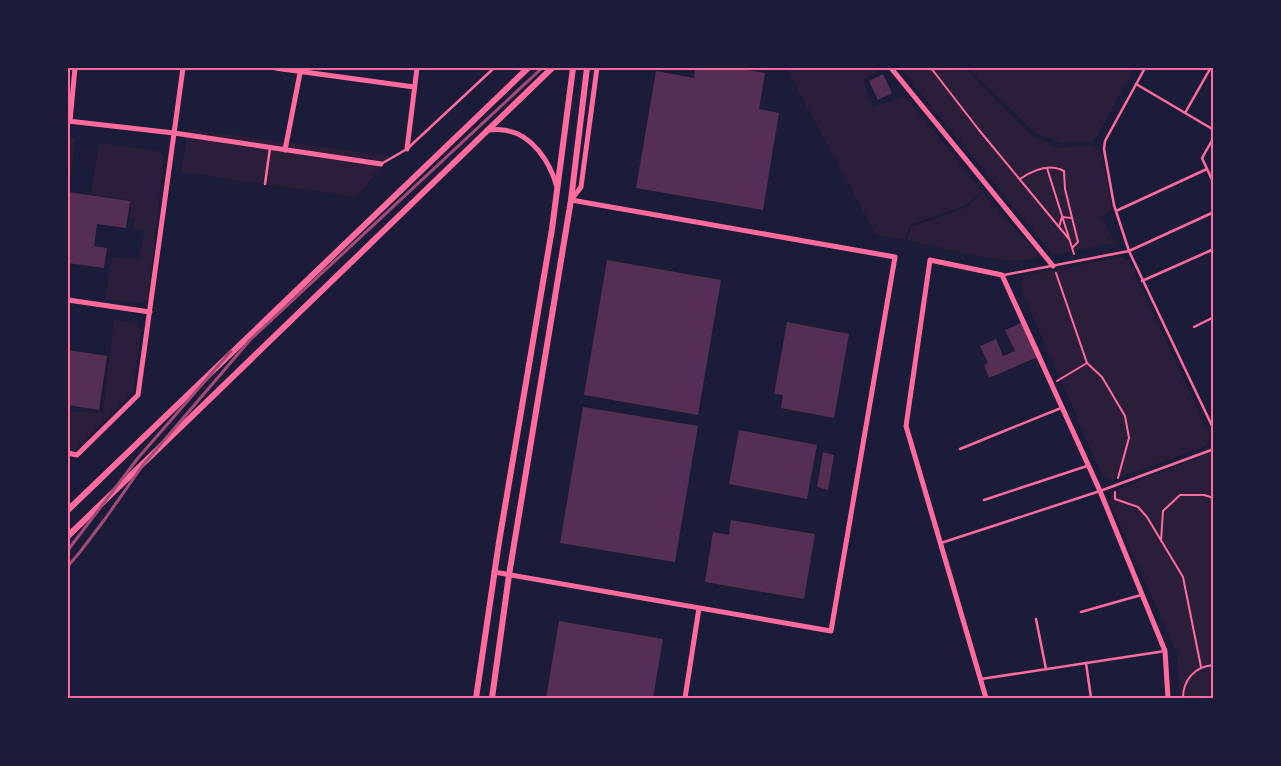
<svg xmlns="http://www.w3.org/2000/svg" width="1281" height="766" font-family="Poppins,sans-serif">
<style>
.green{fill:#2a1e3b}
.building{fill:#542f53}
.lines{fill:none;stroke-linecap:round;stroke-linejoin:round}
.path{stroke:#ff6b9d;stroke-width:2}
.service{stroke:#ff6b9d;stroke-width:2.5}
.minor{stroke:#ff6b9d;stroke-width:5}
.tertiary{stroke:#ff6b9d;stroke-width:6}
.rail{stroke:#a44b75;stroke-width:3}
.neatline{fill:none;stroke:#ff6b9d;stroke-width:2}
</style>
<rect width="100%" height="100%" fill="#1b1b3a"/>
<path class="green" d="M786 68H883L863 80 873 107 905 96 982 191 966 205 910 225 905 240 876 235Z
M900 68H965L1032 136 1058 148 1093 145 1102 154 1112 210 1101 218 1116 243 1053 255Z
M968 68H1135L1094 142 1061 143 1035 133Z
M188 129 390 156 357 197 181 172Z
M68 136 76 139 70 178H68Z
M99 143 159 151 164 158 148 299 141 304 105 299 112 256 140 260 144 230 134 228 135 219 130 218V200L91 194Z
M982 193 1038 254V257C1013 269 937 246 907 240L911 227 967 207Z
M1120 257 1129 261 1210 436 1206 446 1111 480 1102 475 1020 287 1025 276Z
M114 319 138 323 141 332 133 392 75 450 68 448V412H103Z
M1213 452V698H1180L1177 654 1110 502 1111 492Z"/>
<path class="building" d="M695 68H735L765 73 759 109 779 113 763 210 636 188 656 71 694 78Z
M883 74 892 93 878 100 869 81Z
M68 192 130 201 126 228 97 224 94 246 107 248 104 268 68 263Z
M607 260 721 280 698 415 584 395Z
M1026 321 1042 355 989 378 984 365 988 363 980 346 996 339 1003 356 1015 351 1005 330Z
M787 322 849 334 834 418 781 408 783 395 774 394Z
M68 350 107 356 99 410 68 405Z
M583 407 698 426 675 562 560 543Z
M739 430 817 445 807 499 729 484Z
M823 452 834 455 828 490 817 487Z
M731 520 815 534 804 599 705 582 713 532 729 535Z
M559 621 663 639 653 698H546Z"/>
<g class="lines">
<path class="path" d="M931 68 979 130 1069 239
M1047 168 1074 254
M1020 179C1033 170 1049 163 1064 171L1065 189 1078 242 1072 248
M1059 227 1062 217 1071 218
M1056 273 1087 363 1102 377 1125 416 1129 438 1118 478
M1057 381 1087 363
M1115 492V499L1138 507 1147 517 1183 577 1201 667
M1161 541 1163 511 1180 495H1204L1214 498
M1183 698C1183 680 1195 666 1214 665"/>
<path class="service" d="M1145 68 1105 141 1104 149 1114 205 1129 251 1214 430
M1136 84 1214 130
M1185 113 1210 69
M1214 137 1202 158 1214 184
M381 164 407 149 494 68
M265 184 270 148
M1116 211 1207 169
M1004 275 1129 251 1214 212
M1142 281 1214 249
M1194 327 1214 317
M960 449 1061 408
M984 500 1087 466
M941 543 1100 491 1214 449
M1081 612 1141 595
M1036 619 1046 669
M1086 663 1091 698
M981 679 1165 651"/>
<path class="minor" d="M275 68 414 87
M891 68 1053 266
M68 121 174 133 381 164
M70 121 75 68
M487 130C493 130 498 129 503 130 532 133 550 162 557 187
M407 149 417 68
M285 150 301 68
M68 300 150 312
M68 453 77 455 138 395 183 68
M494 572 831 631 895 257 571 200 581 187 597 68
M685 698 699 608
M986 698 906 426 930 260 1002 275 1100 491 1165 651 1168 698"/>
<path class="tertiary" d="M68 510 528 68
M68 536 552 68
M476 698 499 542 552 229 573 68
M492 698 509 575 571 200 587 68"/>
<path class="rail" d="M68 550 138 458 231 351
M68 566 80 552 105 519 143 465 250 340 542 68"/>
</g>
<rect width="1281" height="766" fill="none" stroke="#1b1b3a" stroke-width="138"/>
<rect x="69" y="69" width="1143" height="628" class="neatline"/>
</svg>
